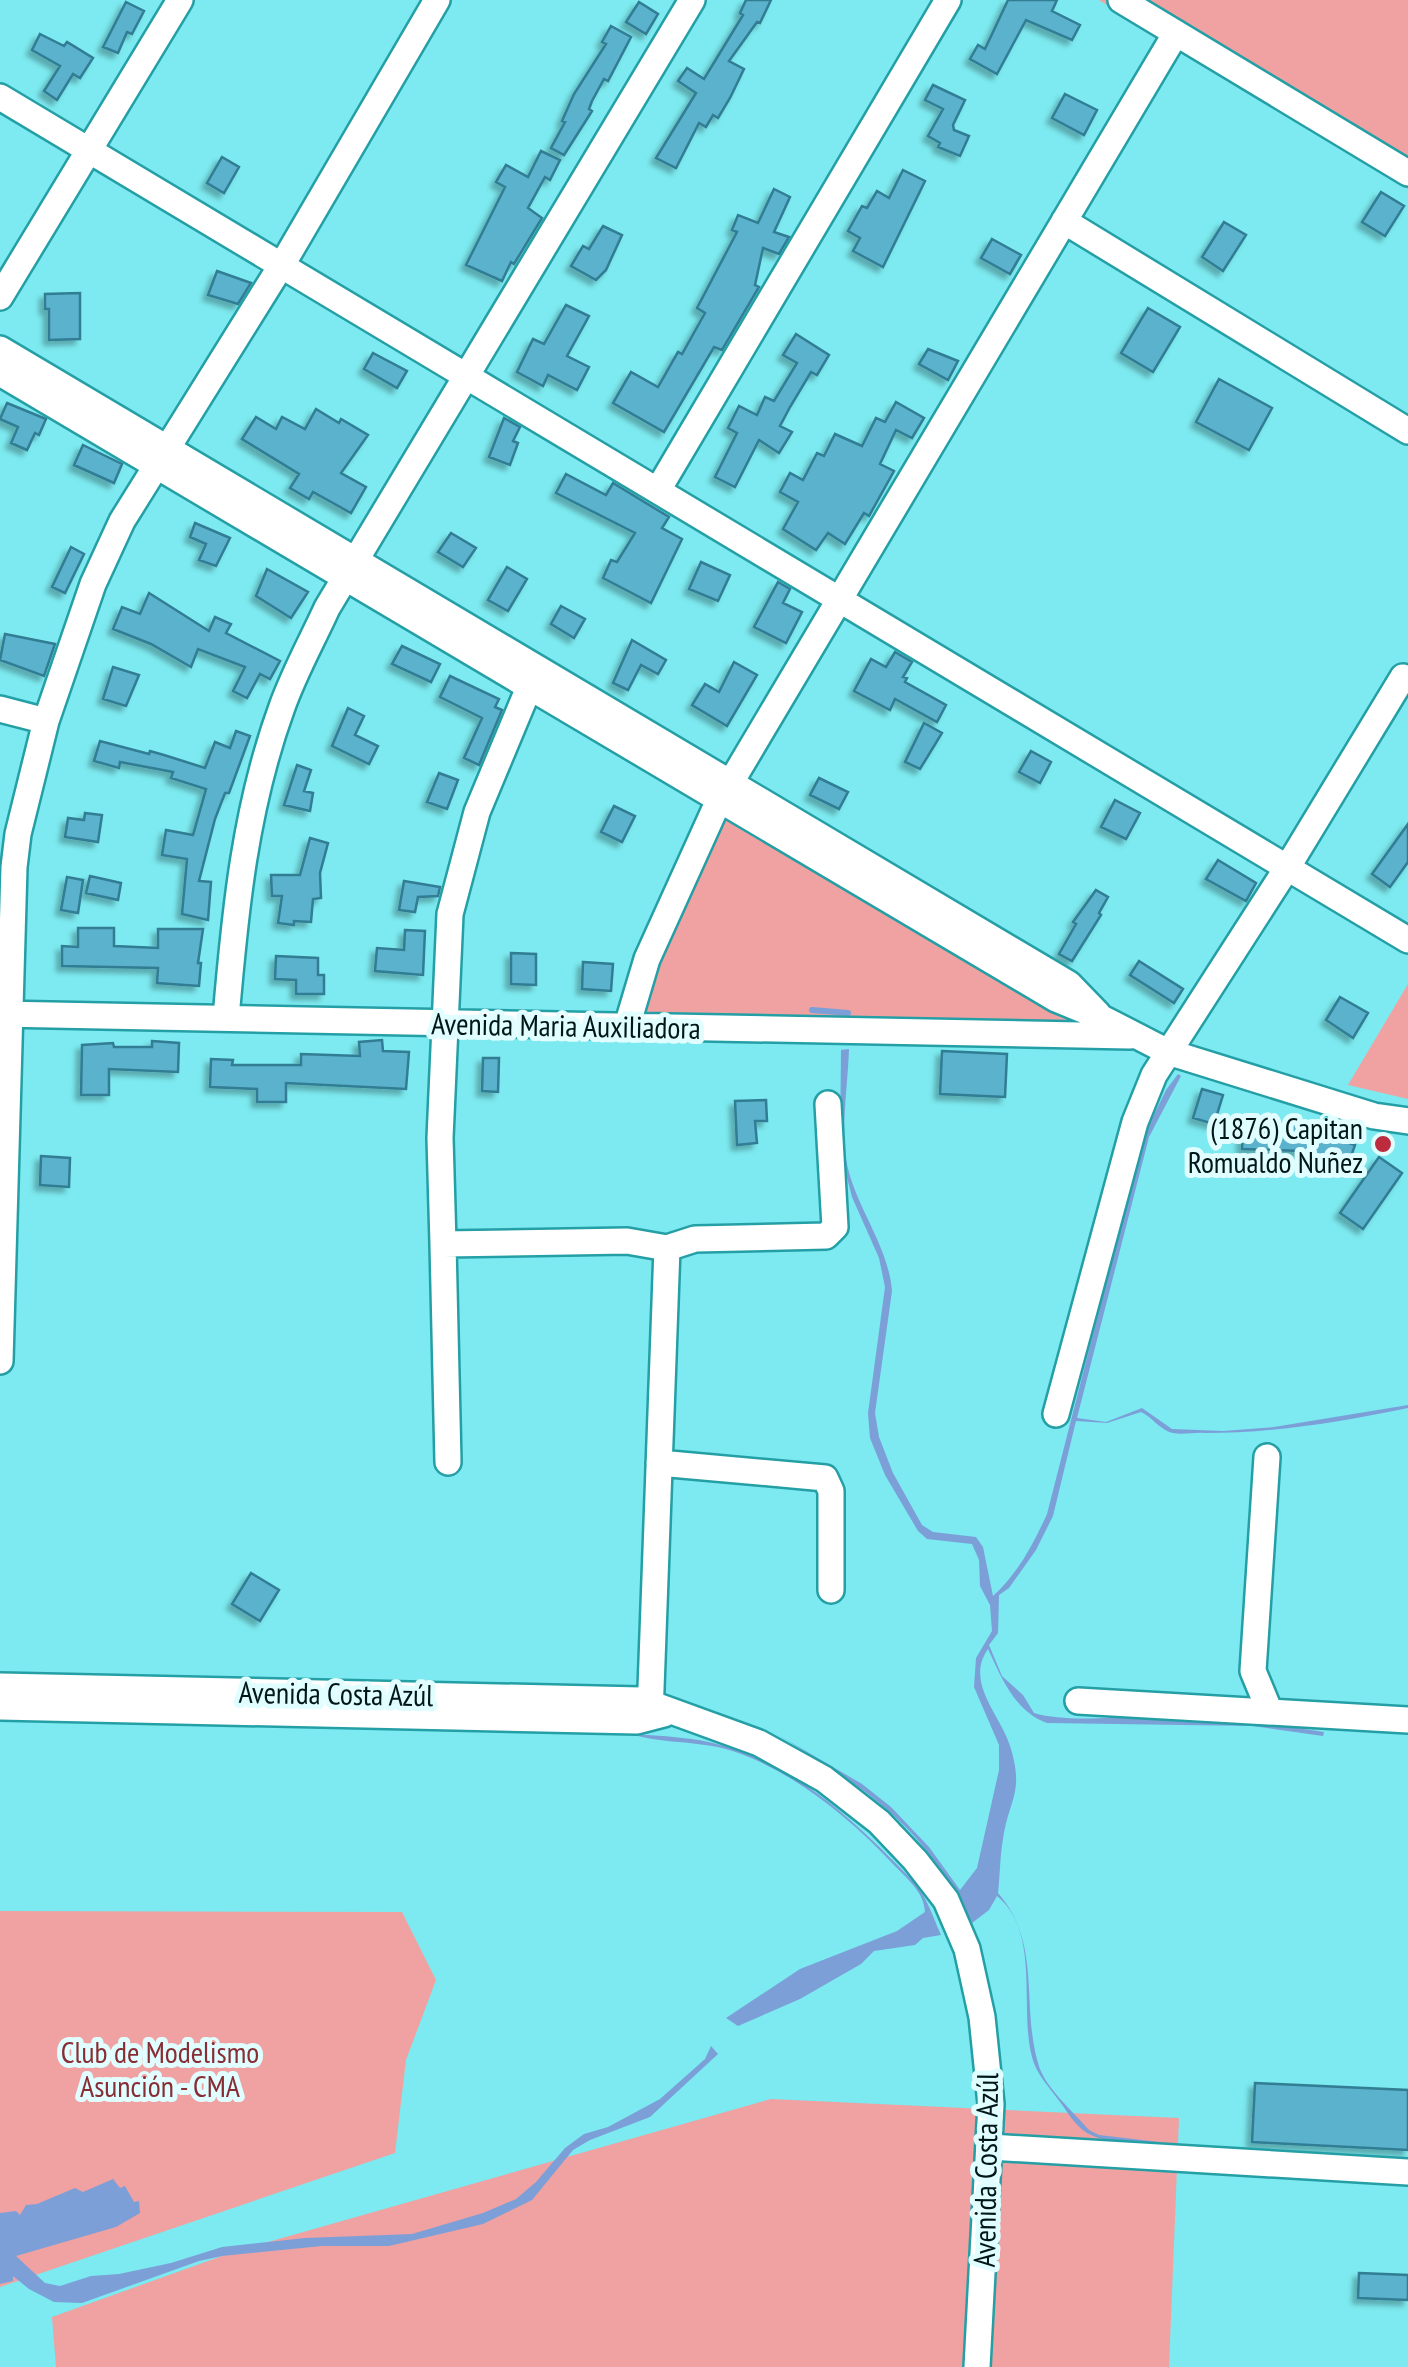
<svg xmlns="http://www.w3.org/2000/svg" width="1408" height="2367" font-family="'PT Sans Narrow',sans-serif">
<style>
.green{fill:#efa2a1}
.water{fill:#7c9fd8}
.lines{fill:none;stroke-linecap:round;stroke-linejoin:round}
.stream{stroke:#7c9fd8;stroke-width:6}
.building{fill:#5ab2cd;stroke:#307d93;stroke-width:2.5;filter:url(#shadow)}
.minor-casing{stroke:#249fa5;stroke-width:30}
.minor{stroke:#fff;stroke-width:25}
.poi-dot{fill:#bd2c3e;stroke:#e0fdff;stroke-width:4}
.labels{text-anchor:middle;dominant-baseline:central;stroke-width:10;stroke-linejoin:round;paint-order:stroke}
.street-label{font-size:30px;fill:#001617;stroke:#e0fdff}
.poi-label{font-size:30px;fill:#001617;stroke:#e0fdff;text-anchor:end}
.park-label{font-size:30px;fill:#872d33;stroke:#e0fdff}
</style>
<defs>
<filter id="shadow"><feDropShadow dx="-5" dy="5" stdDeviation="2.5" flood-color="#0004"/></filter>
</defs>
<rect width="100%" height="100%" fill="#7ceaf0"/>
<path class="green" d="M1099 0H1408V189Z
M723 816 1064 1015 1066 1022 644 1012 657 963Z
M1408 984V1099L1348 1085Z
M0 1911 402 1912 436 1980 406 2060 395 2153 0 2287Z
M771 2099 1179 2118 1169 2367H56L52 2317 233 2252Z"/>
<path class="water" d="M849 1049C848 1082 841 1127 846 1159 854 1206 888 1243 892 1291L875 1413 879 1437 893 1473 922 1525 933 1532 976 1537 983 1547 993 1596C1018 1573 1033 1545 1047 1514L1144 1135 1166 1090 1178 1074 1181 1076 1149 1137 1077 1418 1106 1422 1142 1408 1172 1429 1223 1431 1274 1427 1408 1405V1408C1341 1422 1273 1433 1205 1433 1195 1432 1183 1435 1173 1433 1161 1431 1152 1417 1141 1412L1107 1423 1076 1421 1053 1516 1036 1550 1009 1588 999 1595 998 1633 989 1645 1002 1676 1023 1695 1034 1713C1067 1723 1116 1716 1151 1717 1210 1718 1267 1723 1324 1732L1323 1736 1253 1726 1047 1723C1015 1712 1001 1677 988 1649 964 1683 1002 1716 1011 1749 1024 1793 1009 1799 1003 1839 1000 1856 1000 1875 998 1893 1042 1943 1021 2005 1038 2063 1044 2087 1073 2111 1089 2130L1099 2135 1168 2143C1145 2141 1112 2145 1091 2135 1077 2129 1069 2114 1060 2102 1050 2088 1036 2074 1032 2057 1019 2009 1041 1932 997 1896L989 1910 972 1923C920 1821 869 1791 775 1733L862 1784 891 1807 929 1847 960 1890 977 1868 999 1770V1745L974 1687 976 1658 992 1631 990 1605 980 1586 979 1560 972 1544 927 1539 918 1531 885 1475 870 1438 868 1413 885 1287 879 1258 852 1197 840 1150 841 1050Z
M632 1734C662 1736 694 1737 724 1746 801 1768 861 1827 915 1883 928 1900 932 1915 941 1935L923 1938 915 1945 874 1951 861 1964 800 1999 738 2026 726 2018 800 1969 897 1931 925 1912C924 1891 906 1878 892 1863 848 1816 786 1765 722 1748 693 1741 657 1743 632 1734Z
M711 2046 718 2054 650 2117 590 2140 573 2150 532 2200 483 2224 389 2246H322L222 2256 199 2261 82 2303 54 2302 29 2289 13 2276V2281L0 2284V2213L16 2211 20 2215 26 2205 37 2204 75 2188 83 2192 113 2179 120 2188 125 2186 134 2202 139 2201 140 2213 116 2227 16 2256 45 2283 60 2286 91 2276 119 2274 171 2263 222 2247 305 2238 412 2234 483 2213 516 2199 536 2182 565 2148 584 2134 608 2127 660 2099 705 2059Z"/>
<g class="lines">
<path class="stream" d="M812 1010 848 1013"/>
</g>
<path class="building" d="M746 0H771L760 23 757 22 729 61 744 69 730 98 718 118 713 115 706 127 699 123 676 168 656 158 696 93 678 81 687 68 704 79 743 15 740 13Z
M1008 0H1057L1052 11 1080 25 1072 40 1026 20 997 74 970 59 978 45 985 49Z
M126 2 144 11 132 34 127 32 118 53 103 47Z
M639 2 658 14 646 34 626 22Z
M611 26 631 37 608 81 604 79 592 101 589 109 592 111 564 155 551 148 565 122 562 121 574 94 606 44 602 42Z
M40 34 64 46 67 42 93 58 80 78 73 74 57 100 44 91 60 66 32 50Z
M933 85 965 100 953 125 954 130 969 136 960 156 938 147 940 143 928 136 943 109 925 100Z
M1065 94 1097 110 1084 135 1052 118Z
M541 151 560 160 550 180 545 177 528 208 542 218 514 264 511 262 502 281 466 265 505 187 496 182 506 165 528 177Z
M222 157 239 167 224 193 207 183Z
M903 170 925 181 883 267 853 251 860 238 848 231 862 206 867 208 877 191 889 198Z
M774 189 790 197 774 232 789 237 779 254 763 248 755 285 759 287 722 350 714 347 664 432 613 403 631 372 658 387 678 352 682 354 705 313 697 308 737 232 732 230 738 215 758 223Z
M1381 192 1404 206 1385 236 1362 222Z
M1224 222 1246 235 1223 271 1202 257Z
M603 226 622 235 606 270 596 280 571 266 583 246 589 249Z
M992 239 1021 255 1010 274 981 258Z
M217 271 251 283 238 304 208 295Z
M80 293V339L49 340V309H45V294Z
M566 305 589 316 567 356 589 367 577 390 548 375 543 386 517 372 533 339 544 344Z
M1148 308 1180 327 1153 372 1121 353Z
M796 334 829 355 817 375 811 372 790 407 780 426 792 432 779 453 759 440 735 487 715 477 737 433 728 428 739 406 757 415 765 397 774 401 797 363 783 355Z
M928 349 958 361 948 380 919 364Z
M373 353 407 371 397 388 364 369Z
M1219 379 1272 408 1249 450 1196 422Z
M896 402 924 418 912 438 896 430 880 464 894 471 869 516 864 513 845 544 828 533 816 550 783 529 798 502 780 492 790 473 803 480 817 453 824 456 835 434 862 446 876 418 885 422Z
M7 403 46 419 39 435 35 433 27 450 11 443 18 427 0 419Z
M316 409 339 423 341 419 368 435 341 473 366 487 351 513 313 492 309 499 290 488 299 474 242 439 256 417 276 429 282 417 305 429Z
M504 418 520 427 513 441 518 443 510 465 489 457Z
M83 445 122 464 114 483 74 465Z
M566 474 606 495 613 483 669 517 662 528 682 539 651 603 603 578 611 560 617 562 635 533 556 493Z
M195 523 230 538 216 566 199 560 206 544 190 537Z
M451 533 476 548 463 567 438 552Z
M71 547 84 554 65 593 52 587Z
M701 562 730 575 718 601 689 589Z
M507 567 527 579 508 611 488 600Z
M267 569 308 592 291 618 256 596Z
M778 582 790 589 783 603 802 612 786 643 754 627Z
M149 593 209 631 215 617 231 624 226 633 280 661 270 679 260 674 247 698 233 691 245 667 198 649 191 667 151 644 113 629 122 607 140 614Z
M561 606 585 619 574 638 551 624Z
M5 634 55 644 44 676 0 660Z
M632 640 666 660 658 674 641 665 628 690 613 683Z
M402 646 440 664 431 682 392 664Z
M895 652 912 662 903 677 907 678 905 682 946 705 937 722 895 699 890 710 854 691 871 659 886 667Z
M734 662 757 675 727 726 692 705 705 684 719 692Z
M113 667 139 675 126 706 103 699Z
M450 676 499 699 495 707 502 710 479 765 464 758 482 718 440 697Z
M348 708 364 716 355 735 378 746 369 764 332 746Z
M924 723 942 733 920 769 905 762Z
M236 731 250 736 229 793H225L215 819 199 881 211 882 208 920 182 914 187 859 162 855 166 830 193 835 206 789 171 778 173 772 120 762 119 768 94 761 100 741 149 754 150 751 164 755 205 768 215 742 230 748Z
M1031 751 1051 762 1040 783 1019 772Z
M297 765 311 770 304 791 313 793 310 811 284 805Z
M439 773 458 780 447 809 427 802Z
M819 778 848 792 839 809 810 795Z
M1115 800 1140 813 1126 839 1101 827Z
M614 806 635 816 622 842 601 832Z
M85 813 102 815 98 842 65 837 68 818 84 820Z
M1408 824V862L1390 887 1372 874Z
M310 838 328 843 320 873 321 898 313 899 311 922 294 921V925L278 923 282 896H272L271 875H300Z
M1218 860 1256 883 1246 901 1206 879Z
M90 876 121 883 118 900 86 893Z
M67 877 83 880 78 913 61 910Z
M404 881 440 887 438 896 418 897 415 912 399 910Z
M1096 890 1108 897 1099 913 1101 915 1072 961 1059 954 1076 924 1073 922Z
M78 928H114V946L158 948V929H203L198 963H201L199 986 157 983 158 968 62 966V946L78 947Z
M405 930 425 931 423 975 375 971 377 948 404 950Z
M511 953 536 954V985L511 984Z
M276 956 318 958V975H324V994H296V980L275 979Z
M1139 961 1183 989 1174 1003 1130 975Z
M583 962 613 964 611 991 582 989Z
M1340 997 1368 1013 1353 1038 1326 1020Z
M382 1040 383 1051 409 1052 406 1089 286 1083V1102H257V1089L210 1087 211 1059 233 1060 232 1065H301V1054L360 1056 359 1042Z
M152 1041 179 1043 178 1072 109 1069V1095H81L82 1045 113 1043 114 1047H152Z
M942 1051 1007 1054 1005 1097 940 1094Z
M483 1058H499L498 1092 482 1091Z
M1202 1089 1223 1095 1214 1124 1193 1118Z
M766 1100 767 1121H755L757 1143 737 1145 735 1101Z
M1243 1122 1292 1123 1355 1145 1347 1168 1301 1151 1242 1149Z
M41 1156 70 1158 69 1187 40 1185Z
M1379 1157 1402 1173 1363 1229 1340 1213Z
M251 1573 279 1590 260 1621 232 1604Z
M1255 2083 1408 2090V2150L1252 2142Z
M1359 2273 1408 2275V2300L1358 2298Z"/>
<g class="lines">
<g class="minor-casing">
<path id="minor" d="M1121 0 1408 173
M0 97 1408 940
M1064 221 1408 431
M0 297 180 0
M0 349 1069 984 1098 1014
M0 373 1056 999 1100 1017 1168 1052 1374 1116 1408 1121
M658 490 948 0
M535 673 477 812 450 914 440 1138 443 1244 627 1241 667 1248 650 1716
M0 709 46 721
M0 1014 1130 1036
M226 1018C235 912 245 808 282 707 294 673 312 641 327 608L692 0
M627 1026 647 959 715 809 1176 33
M443 1244 448 1462
M667 1248 695 1239 826 1236 835 1227 828 1104
M0 1361 14 867 18 834 46 721 93 584 122 521 289 253 437 0
M1056 1414 1135 1122 1154 1075 1287 868 1403 677 1408 680
M1267 1457 1253 1671 1270 1712
M659 1463 825 1478 831 1491V1590
M0 1686 641 1700 759 1743 824 1779 879 1822 915 1860 946 1900 967 1949 982 2017 991 2104 977 2367
M1078 1701 1408 1720
M0 1707 637 1721 664 1714
M990 2147 1408 2172"/>
</g>
<use href="#minor" class="minor"/>
</g>
<circle class="poi-dot" cx="1383" cy="1144" r="10"/>
<g class="labels">
<g class="street-label">
<text transform="translate(566 1025) rotate(1)">Avenida Maria Auxiliadora</text>
<text transform="translate(336 1693) rotate(1)">Avenida Costa Azúl</text>
<text transform="translate(985 2170) rotate(-89)">Avenida Costa Azúl</text>
</g>
<g class="poi-label">
<text x="1363" y="1127">(1876) Capitan<tspan x="1363" dy="34">Romualdo Nuñez</tspan></text>
</g>
<g class="park-label">
<text x="160" y="2051">Club de Modelismo<tspan x="160" dy="34">Asunción - CMA</tspan></text>
</g>
</g>
</svg>
